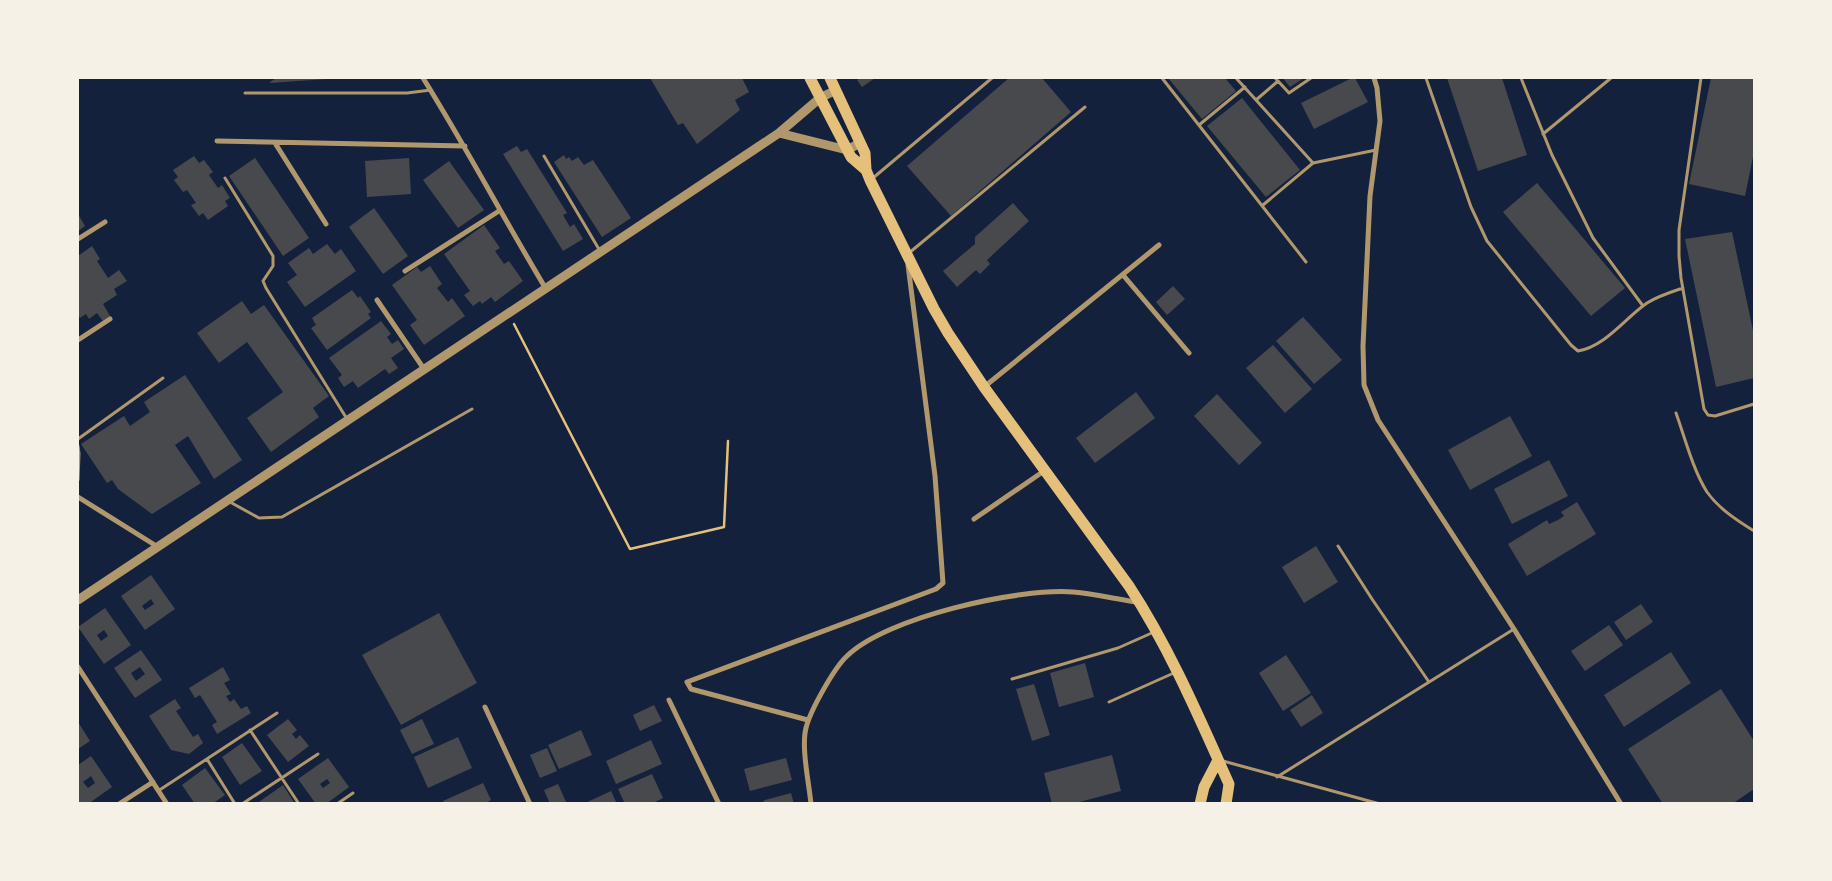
<svg xmlns="http://www.w3.org/2000/svg" width="1832" height="881" font-family="'Nunito Sans',sans-serif">
<style>
.building{fill:#48494c;fill-rule:evenodd}
.lines{fill:none;stroke-linecap:round;stroke-linejoin:round}
.path{stroke:#e5c07b;stroke-width:2.5}
.service{stroke:#b1986c;stroke-width:3}
.minor{stroke:#b1986c;stroke-width:5}
.tertiary{stroke:#b1986c;stroke-width:9}
.primary{stroke:#e5c07b;stroke-width:11}
</style>
<rect width="100%" height="100%" fill="#14213d"/>
<path class="building" d="M276 78H327V79L269 83Z
M650 78H742L749 92 735 100 740 110 697 144 683 123 678 125Z
M860 78H875L862 87 857 80Z
M1009 78H1042L1071 112 951 216 907 166Z
M1168 78H1225L1236 91 1202 119Z
M1283 78H1304L1290 87Z
M1352 78H1355L1368 102 1314 129 1301 103Z
M1447 78H1502L1527 155 1478 171Z
M1711 78H1754V152L1745 196 1689 184Z
M1242 98 1300 170 1266 197 1207 126Z
M517 146 521 152 527 149 567 213 563 215 570 227 574 224 583 239 563 251 503 154Z
M564 155 566 159 569 157 572 161 578 157 584 165 593 160 631 218 602 237 554 162Z
M194 156 199 163 204 160 213 172 209 175 218 188 222 185 230 198 225 201 228 206 208 220 203 213 199 216 191 205 196 203 187 190 183 192 174 180 178 177 173 170Z
M255 158 309 238 283 256 229 176Z
M409 158 411 194 367 197 365 161Z
M449 161 484 210 458 228 423 180Z
M1537 183 1625 288 1591 316 1503 212Z
M1013 203 1029 221 987 260 990 264 980 274 976 270 957 287 943 271 975 244V237Z
M374 208 408 256 383 274 349 227Z
M78 214 85 226 78 231Z
M484 225 500 248 495 251 504 264 509 261 523 281 495 302 491 297 482 304 480 301 473 306 464 295 470 291 444 254Z
M1732 232 1754 335V378L1716 387 1685 239Z
M327 244 335 254 341 249 356 271 305 307 287 282 297 275 288 263 309 248 313 254Z
M92 246 100 259 97 261 108 278 119 270 127 281 114 289 117 295 103 304 110 316 103 321 97 313 89 319 86 314 80 318 78 314V256Z
M430 266 442 284 437 288 448 302 452 298 465 316 424 345 410 325 417 320 392 285 417 267 421 272Z
M1173 286 1185 299 1167 315 1156 302Z
M352 290 358 298 360 296 371 312 368 314 371 318 327 350 311 328 316 325 312 318Z
M242 301 251 314 264 305 329 396 313 408 319 417 271 452 247 418 283 392 247 342 219 363 197 333Z
M1303 317 1342 360 1314 384 1276 341Z
M381 321 391 334 387 337 392 344 398 340 404 349 391 358 398 368 389 374 385 369 358 388 353 381 344 387 338 378 342 375 329 358Z
M1273 345 1312 389 1285 413 1246 368Z
M185 375 242 460 214 479 188 436 175 445 201 483 152 514 118 489 112 480 107 483 81 444 124 416 130 426 150 412 144 402Z
M1136 392 1155 418 1095 463 1076 438Z
M1217 394 1262 443 1239 465 1194 416Z
M1510 416 1532 456 1470 490 1448 450Z
M1549 460 1568 496 1512 524 1494 489Z
M1577 502 1596 534 1527 576 1508 544 1547 520 1549 524 1558 520 1564 516 1561 512Z
M1316 546 1338 582 1304 603 1282 567Z
M151 575 175 609 145 630 121 596ZM151 599 154 604 145 610 142 606Z
M1641 604 1653 622 1626 640 1614 622Z
M105 608 131 645 104 664 78 627ZM104 630 108 636 101 641 97 635Z
M439 613 477 683 401 725 362 655Z
M1609 625 1623 645 1585 671 1571 651Z
M141 650 162 680 135 698 114 668ZM140 667 145 674 136 681 131 673Z
M1671 652 1691 683 1624 727 1604 695Z
M1286 655 1311 693 1283 711 1259 673Z
M1085 663 1094 697 1059 707 1050 673Z
M223 667 230 680 224 683 231 694 226 696 230 702 234 699 241 709 247 706 251 713 217 734 212 725 217 722 200 695 195 698 189 688Z
M1034 684 1050 735 1032 741 1016 689Z
M1721 689 1754 741V789L1732 804H1663L1628 749Z
M1312 695 1323 713 1301 727 1290 710Z
M175 699 181 708 176 711 193 737 198 734 203 743 189 754 171 750 149 716Z
M654 705 662 721 640 731 633 715Z
M288 719 297 730 292 734 296 739 300 735 309 746 288 762 267 735Z
M422 719 434 744 412 754 400 730Z
M78 722 90 741 78 749Z
M581 730 592 755 559 769 548 745Z
M458 737 472 768 428 788 414 757Z
M651 740 662 764 616 784 606 761Z
M242 743 262 771 240 785 222 757Z
M547 748 557 771 540 778 530 755Z
M1112 755 1121 791 1072 804H1052L1044 773Z
M91 756 112 787 88 804H78V765ZM91 776 95 783 88 788 83 782Z
M328 758 349 787 326 804H316L298 779ZM327 779 330 783 323 788 320 784Z
M786 758 792 780 750 791 744 769Z
M205 768 225 795 212 804H195L182 785Z
M652 774 663 798 651 804H625L618 789Z
M483 783 491 800 484 804H444L443 801Z
M558 784 567 804H550L544 790Z
M283 785 295 804H256Z
M611 791 617 804H583Z
M791 793 794 804H760L765 800Z"/>
<g class="lines">
<path class="path" d="M514 324 630 549 724 527 728 441"/>
<path class="service" d="M1162 78 1306 262
M1236 78 1256 100
M1275 78 1278 81 1256 100 1313 163 1376 150
M1426 78 1471 207 1487 241 1571 345 1578 351C1606 346 1625 318 1647 303 1658 296 1671 292 1683 288
M1521 78 1552 155 1593 238 1643 306
M1701 78 1679 230V256L1681 278 1704 409 1708 415 1715 416 1754 404
M1278 81 1289 93 1311 78
M245 93H407L431 90
M1199 125 1245 87
M1543 134 1611 78
M544 156 600 251
M225 178 273 256V266L263 281 266 288 347 419
M873 178 992 78
M1263 205 1313 163
M909 253 1085 107
M1676 413C1685 438 1693 470 1707 492 1719 509 1738 521 1754 531
M78 439 163 378
M78 446 79 454 78 480
M230 502 259 518 282 517 472 409
M1338 546 1372 599 1429 682
M1012 679 1118 648 1154 632
M1109 702 1176 672
M250 730 299 804
M207 759 235 804
M1223 761 1380 804
M1277 777 1514 629
M158 791 277 713
M242 804 318 754
M337 804 353 793"/>
<path class="minor" d="M423 78C466 147 504 219 546 289
M1374 78 1377 88 1380 121 1370 196 1363 346 1364 385 1378 420 1514 629 1621 804
M217 141 465 146
M275 143 326 224
M78 239 105 222
M405 271 499 211
M1123 275 1189 353
M377 300 424 369
M78 340 110 319
M984 387 1159 245
M78 497 158 547
M974 519 1044 471
M78 667 167 804
M669 700 719 804
M485 707 530 804
M808 720 691 689 687 682 936 589 943 583 935 476 908 265
M119 804 153 782
M811 804C809 783 801 747 806 728 810 711 834 668 847 656 887 617 1018 588 1073 592 1095 594 1116 599 1137 602"/>
<path class="tertiary" d="M779 133 847 150 860 143
M78 600 779 133 820 98 836 90"/>
<path class="primary" d="M810 78 851 157 866 170
M830 78 865 153 866 170 870 180 934 309 948 333 984 387 1129 586C1169 647 1199 717 1229 784L1226 804
M1200 804 1204 787 1218 760"/>
</g>
<rect width="1832" height="881" fill="none" stroke="#f6f1e7" stroke-width="158"/>
</svg>
